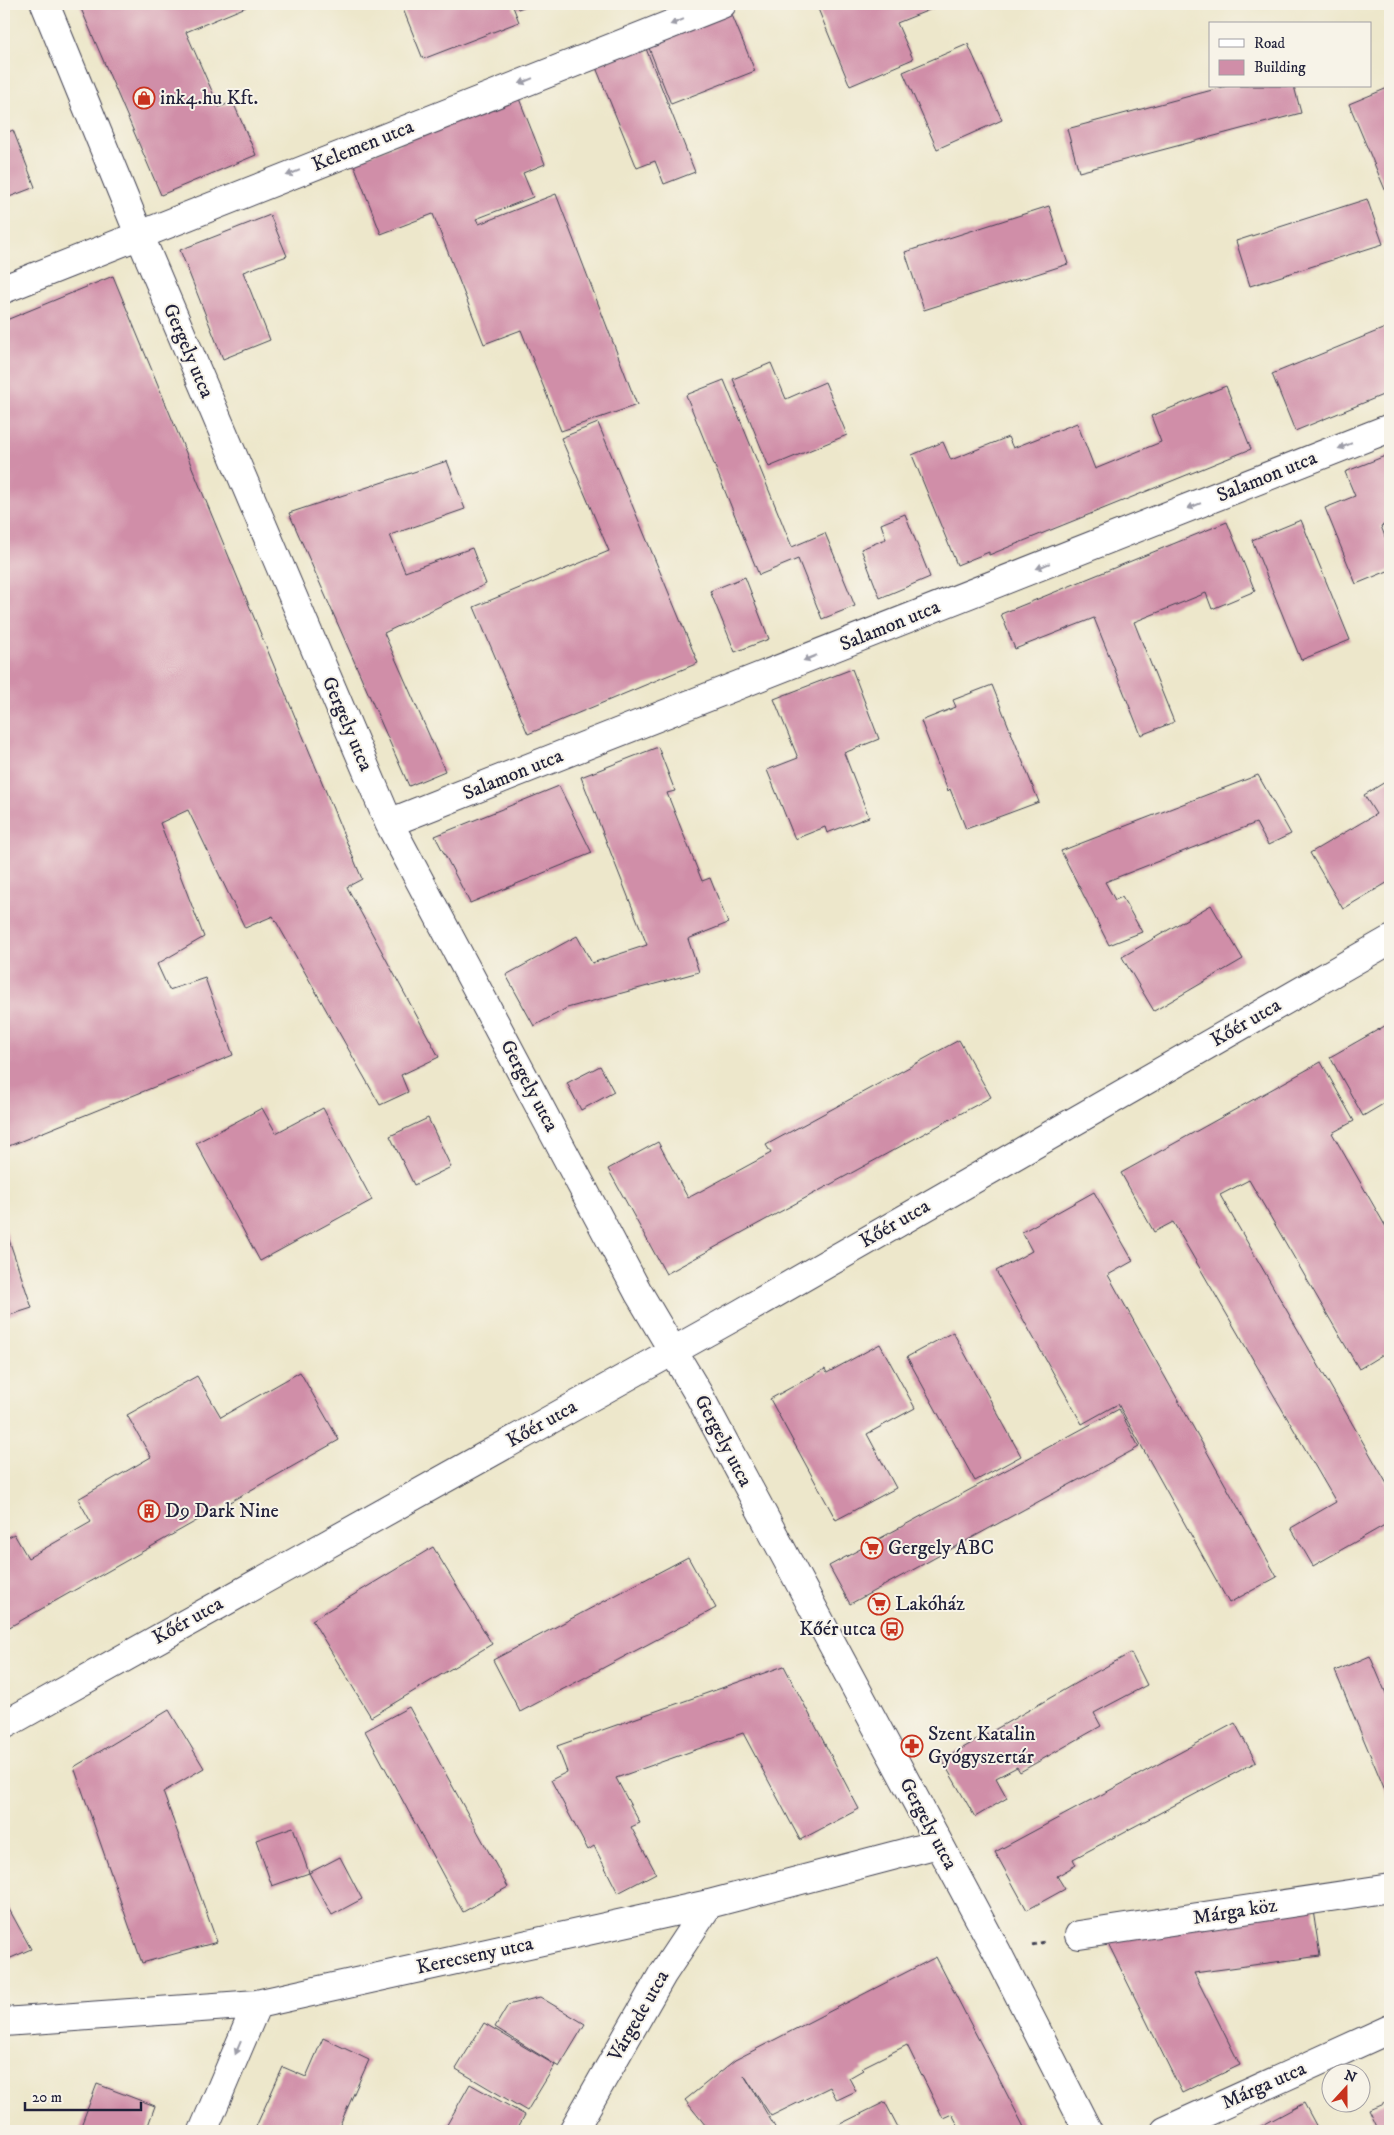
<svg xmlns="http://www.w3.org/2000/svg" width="1394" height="2135" font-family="'IM FELL DW Pica',serif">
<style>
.building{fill:#d08ea8}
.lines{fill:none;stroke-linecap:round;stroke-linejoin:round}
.street-casing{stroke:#404051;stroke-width:30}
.path{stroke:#404051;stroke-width:3;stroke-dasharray:4 4;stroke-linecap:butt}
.street{stroke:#fff;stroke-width:28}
.oneway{fill:#9c9ca7}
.labels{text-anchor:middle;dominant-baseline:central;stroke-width:4;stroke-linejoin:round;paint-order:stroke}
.poi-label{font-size:20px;fill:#22223b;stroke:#f7f3e8;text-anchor:start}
.street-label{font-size:20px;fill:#22223b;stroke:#f7f3e8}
</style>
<rect width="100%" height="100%" fill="#f7f3e8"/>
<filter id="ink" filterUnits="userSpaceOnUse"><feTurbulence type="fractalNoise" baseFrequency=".02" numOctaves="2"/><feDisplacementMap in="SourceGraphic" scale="10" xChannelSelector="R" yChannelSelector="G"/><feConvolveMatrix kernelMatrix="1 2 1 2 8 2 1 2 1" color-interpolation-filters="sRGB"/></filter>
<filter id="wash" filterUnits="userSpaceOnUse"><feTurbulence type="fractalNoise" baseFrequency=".0096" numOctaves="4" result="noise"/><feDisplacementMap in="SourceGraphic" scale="20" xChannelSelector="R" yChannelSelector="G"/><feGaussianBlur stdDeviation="1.12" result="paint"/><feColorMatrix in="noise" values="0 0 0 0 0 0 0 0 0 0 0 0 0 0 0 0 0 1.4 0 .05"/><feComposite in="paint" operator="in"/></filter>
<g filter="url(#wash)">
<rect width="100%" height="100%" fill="#ede7cb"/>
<g id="blocks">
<path class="building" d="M79 4H245L246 7 186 32 219 107 233 102 256 155 161 195Z
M401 4H512L519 22 423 59Z
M516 4H532L518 9Z
M625 4H638L627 8Z
M816 4H944L897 23 913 59 850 86Z
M730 10 755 71 671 104 647 43Z
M968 44 1002 120 937 149 903 72Z
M645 46 695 172 664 184 655 161 637 168 595 65Z
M1227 86H1294L1301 113 1079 172 1067 129Z
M1390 87V191L1386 192 1349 104Z
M518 96 545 164 523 173 533 197 476 219 479 224 556 194 637 405 561 431 521 330 484 344 433 214 381 234 353 162Z
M13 130 35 187 4 199V134Z
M1367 199 1383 244 1250 286 1236 241Z
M1049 206 1068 264 924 310 905 252Z
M270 215 287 256 243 272 270 340 223 359 180 250Z
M113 276 362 879 347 887 439 1057 401 1075 408 1092 380 1105 273 916 245 928 188 810 160 823 204 937 157 964 169 990 205 978 233 1055 4 1148V321Z
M1390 326V392L1295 431 1272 374Z
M771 363 786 399 825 382 847 435 769 467 733 379Z
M724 380 792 547 825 533 855 606 822 619 798 559 759 575 686 395Z
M1226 386 1251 449 989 555V552L957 565 912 455 943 442 951 460 1008 437 1013 448 1077 423 1095 469 1161 442 1151 416Z
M598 423 698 663 528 734 474 607 609 551 561 438Z
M1390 454V522L1381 526 1390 550V570L1356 584 1325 508 1355 496 1345 472Z
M447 461 465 509 390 535 405 572 472 548 486 584 384 633 445 771 409 786 289 513Z
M905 514 930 577 880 598 861 549 886 539 881 524Z
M1301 520 1350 640 1301 660 1252 540Z
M1227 522 1255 591 1212 609 1206 593 1134 622 1174 722 1141 735 1094 618 1015 649 1001 614Z
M745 577 769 639 735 652 710 591Z
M852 669 879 739 844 753 869 817 827 833 825 827 795 839 767 770 798 758 774 699Z
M992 685 1039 802 966 829 950 789 948 791 921 721 956 707 953 700Z
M658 747 675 791 667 793 702 881 710 878 728 923 688 939 699 972 567 1008 534 1026 506 975 577 936 592 963 647 945 581 777Z
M1258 775 1291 834 1268 845 1256 823 1105 882 1115 900 1122 897 1142 932 1109 945 1061 851Z
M1390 779V881L1343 909 1310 853 1376 814 1364 795Z
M559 786 592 853 470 903 435 836Z
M1211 905 1243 959 1154 1011 1122 957Z
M1390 1023V1100L1363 1116 1330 1057Z
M959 1040 991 1097 666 1274 608 1169 658 1142 688 1198 771 1153 766 1145Z
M1321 1062 1354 1121 1332 1133 1390 1234V1350L1359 1369 1249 1180 1220 1195 1390 1489V1522L1313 1566 1291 1528 1336 1502 1173 1222 1154 1232 1121 1173Z
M600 1066 614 1092 581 1110 567 1083Z
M262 1108 276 1133 323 1108 372 1200 260 1261 196 1143Z
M428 1118 451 1167 414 1185 390 1136Z
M1094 1192 1133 1261 1108 1275 1277 1577 1229 1603 1118 1404 1082 1424 996 1271 1032 1251 1022 1232Z
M4 1225 32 1308 4 1317Z
M953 1332 1021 1456 975 1481 907 1357Z
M880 1344 915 1408 867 1434 896 1488 836 1520 770 1399 825 1369 827 1373Z
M300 1372 339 1440 6 1629 4 1625V1540L14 1534 28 1558 91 1522 78 1499 151 1457 127 1415 197 1376 221 1417Z
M1119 1409 1139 1447 850 1604 829 1566Z
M433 1547 492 1644 371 1717 312 1620Z
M688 1557 716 1608 520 1712 493 1660Z
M1131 1653 1147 1685 1094 1713 1101 1726 1020 1772 1017 1767 996 1778 1007 1798 975 1817 942 1760 1076 1683Z
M1370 1656 1390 1703V1802L1335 1671Z
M784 1666 859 1809 800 1840 743 1733 616 1778 640 1823 631 1827 656 1873 618 1893 594 1846 588 1850 551 1780 567 1772 557 1746Z
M409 1707 508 1887 463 1912 365 1731Z
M169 1710 204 1768 163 1792 217 1942 142 1963 74 1767Z
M1235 1723 1256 1762 1073 1859 1076 1865 1057 1876 1065 1889 1027 1910 995 1852Z
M293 1827 309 1873 272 1886 256 1840Z
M340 1857 362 1899 332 1915 309 1873Z
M4 1900 31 1949 4 1961Z
M1312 1904 1320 1956 1194 1973 1240 2065 1182 2093 1103 1933Z
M936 1957 1026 2131H961L952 2114 943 2118 907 2045 861 2068 863 2070 849 2078 856 2091 837 2100 830 2087 771 2116 744 2075 776 2129 773 2131H710L685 2100 735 2060Z
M540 1997 585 2024 559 2067 495 2027 508 2005Z
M484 2023 555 2065 527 2111 456 2069Z
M323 2038 369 2060 337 2131H254L283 2067 306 2077Z
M97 2084 155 2106 146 2131H79Z
M470 2084 525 2115 516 2131 444 2130Z
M1390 2101V2131H1379L1369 2110Z
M885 2102 900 2131H826Z
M1304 2103 1319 2131H1252Z"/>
</g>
</g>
<g filter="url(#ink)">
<use href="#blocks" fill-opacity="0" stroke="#404051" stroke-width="1"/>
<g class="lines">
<g class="street-casing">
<path id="street" d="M45 4 139 234 389 823 638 1292 699 1395 997 1952 1088 2131
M4 289 722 4
M389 823 1390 428
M4 1725 741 1313 1390 940
M1079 1935 1390 1888
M4 2022 257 2004 709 1904 938 1844
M203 2131 257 2004
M573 2131 662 1975 709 1904
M1165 2131 1390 2029"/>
</g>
<path class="path" d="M1032 1945 1045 1942"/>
<use href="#street" class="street"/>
</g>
<defs><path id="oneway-solid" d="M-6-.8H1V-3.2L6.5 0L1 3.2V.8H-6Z" transform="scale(1.25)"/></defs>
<g class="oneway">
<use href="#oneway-solid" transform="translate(677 22) rotate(158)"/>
<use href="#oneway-solid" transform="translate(526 81) rotate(158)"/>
<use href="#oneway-solid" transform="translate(293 173) rotate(158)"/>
<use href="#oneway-solid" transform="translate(1345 446) rotate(158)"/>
<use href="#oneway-solid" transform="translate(1194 506) rotate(158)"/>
<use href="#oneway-solid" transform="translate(1043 566) rotate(158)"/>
<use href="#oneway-solid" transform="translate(810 658) rotate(158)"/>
<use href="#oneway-solid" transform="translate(238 2048) rotate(113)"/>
</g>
</g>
<defs>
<g id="shop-ring" transform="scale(1.125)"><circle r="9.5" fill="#f7f3e8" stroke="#c8321e" stroke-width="1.5"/><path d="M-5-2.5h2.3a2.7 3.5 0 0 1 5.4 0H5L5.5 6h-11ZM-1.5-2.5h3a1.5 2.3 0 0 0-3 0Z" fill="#c8321e"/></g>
<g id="building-ring" transform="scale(1.125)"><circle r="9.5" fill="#f7f3e8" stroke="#c8321e" stroke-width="1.5"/><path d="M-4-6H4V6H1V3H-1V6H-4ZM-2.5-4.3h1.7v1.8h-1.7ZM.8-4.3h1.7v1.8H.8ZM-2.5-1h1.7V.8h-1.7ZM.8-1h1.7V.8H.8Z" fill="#c8321e"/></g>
<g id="supermarket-ring" transform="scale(1.125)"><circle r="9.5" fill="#f7f3e8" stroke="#c8321e" stroke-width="1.5"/><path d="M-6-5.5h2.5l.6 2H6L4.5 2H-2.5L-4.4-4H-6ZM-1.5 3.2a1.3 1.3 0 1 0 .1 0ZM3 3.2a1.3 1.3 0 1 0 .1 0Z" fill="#c8321e"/></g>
<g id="bus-ring" transform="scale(1.125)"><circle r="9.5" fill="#f7f3e8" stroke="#c8321e" stroke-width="1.5"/><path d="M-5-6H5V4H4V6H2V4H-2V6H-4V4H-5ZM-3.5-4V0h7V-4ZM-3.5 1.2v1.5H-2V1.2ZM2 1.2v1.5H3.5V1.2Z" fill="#c8321e"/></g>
<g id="pharmacy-ring" transform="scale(1.125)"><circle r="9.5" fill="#f7f3e8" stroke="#c8321e" stroke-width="1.5"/><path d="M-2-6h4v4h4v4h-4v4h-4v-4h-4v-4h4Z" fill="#c8321e"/></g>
</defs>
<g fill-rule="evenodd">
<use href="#shop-ring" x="144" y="98"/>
<use href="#building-ring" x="149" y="1511"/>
<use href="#supermarket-ring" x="872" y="1548"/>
<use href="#supermarket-ring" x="879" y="1604"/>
<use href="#bus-ring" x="892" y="1629"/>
<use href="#pharmacy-ring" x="912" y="1746"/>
</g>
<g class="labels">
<g class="poi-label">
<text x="160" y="98">ink4.hu Kft.</text>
<text x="165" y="1511">D9 Dark Nine</text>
<text x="888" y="1548">Gergely ABC</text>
<text x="895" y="1604">Lakóház</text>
<text x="876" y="1629" text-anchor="end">Kőér utca</text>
<text x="928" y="1734">Szent Katalin<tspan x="928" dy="23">Gyógyszertár</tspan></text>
</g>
<g class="street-label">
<text transform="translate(363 146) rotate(-22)">Kelemen utca</text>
<text transform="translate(188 351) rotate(67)">Gergely utca</text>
<text transform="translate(1267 477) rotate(-22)">Salamon utca</text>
<text transform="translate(890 626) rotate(-22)">Salamon utca</text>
<text transform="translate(347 724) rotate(67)">Gergely utca</text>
<text transform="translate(513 775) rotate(-22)">Salamon utca</text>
<text transform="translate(1246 1023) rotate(-30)">Kőér utca</text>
<text transform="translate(529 1086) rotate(62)">Gergely utca</text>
<text transform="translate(895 1224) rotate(-30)">Kőér utca</text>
<text transform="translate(542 1424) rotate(-29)">Kőér utca</text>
<text transform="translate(723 1441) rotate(62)">Gergely utca</text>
<text transform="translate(188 1621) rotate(-29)">Kőér utca</text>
<text transform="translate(928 1824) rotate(62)">Gergely utca</text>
<text transform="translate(1235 1912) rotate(-9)">Márga köz</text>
<text transform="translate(475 1956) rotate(-12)">Kerecseny utca</text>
<text transform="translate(639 2016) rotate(-60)">Várgede utca</text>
<text transform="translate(1264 2086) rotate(-24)">Márga utca</text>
</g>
</g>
<rect width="1394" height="2135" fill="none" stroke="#f7f3e8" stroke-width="20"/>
<rect x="1209" y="22" width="162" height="65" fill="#f7f3e8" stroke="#a29fa3"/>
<rect x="1219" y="39" width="25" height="8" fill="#ffffff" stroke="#a29fa3"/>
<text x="1254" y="48" font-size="15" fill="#22223b">Road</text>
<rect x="1219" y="60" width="25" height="15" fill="#d08ea8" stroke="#a29fa3"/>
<text x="1254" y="72" font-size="15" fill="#22223b">Building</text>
<g transform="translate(1346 2088) rotate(21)"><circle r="24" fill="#f7f3e8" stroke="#a29fa3"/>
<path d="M0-4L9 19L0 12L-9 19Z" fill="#c8321e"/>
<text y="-8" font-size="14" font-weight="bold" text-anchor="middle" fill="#22223b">N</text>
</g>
<path d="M25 2102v8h116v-8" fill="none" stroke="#22223b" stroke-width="2.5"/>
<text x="32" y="2102" font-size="15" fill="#22223b" stroke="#f7f3e8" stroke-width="4" paint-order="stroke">20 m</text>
</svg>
